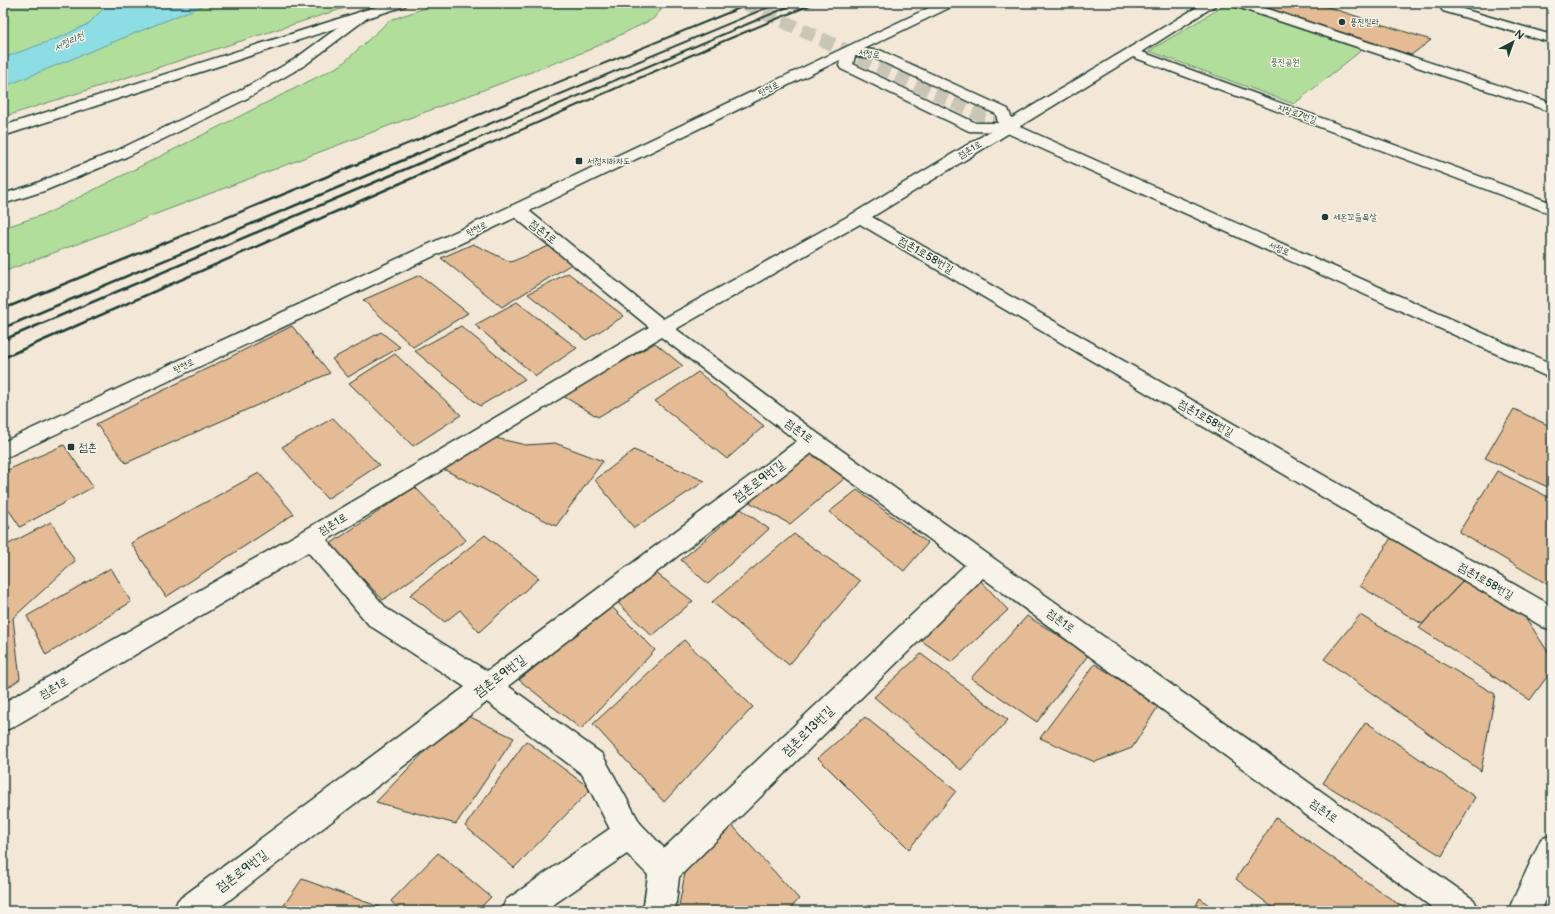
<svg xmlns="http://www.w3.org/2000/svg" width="1555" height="914" font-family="'Balsamiq Sans','Poor Story',sans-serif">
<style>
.green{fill:#b2de9c;stroke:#688e68}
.water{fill:#8ddee4;stroke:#619e9e}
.building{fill:#e4bb94;stroke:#1f3d34}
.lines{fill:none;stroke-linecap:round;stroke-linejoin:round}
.secondary-tunnel{stroke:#c9c6b6;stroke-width:14;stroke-dasharray:14 7;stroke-linecap:butt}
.lane-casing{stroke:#1f3d34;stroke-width:3}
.street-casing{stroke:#1f3d34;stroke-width:3}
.secondary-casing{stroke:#1f3d34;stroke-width:3}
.lane{fill:#f7f3e8;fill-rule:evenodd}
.street{fill:#f7f3e8;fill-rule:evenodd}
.secondary{fill:#f7f3e8;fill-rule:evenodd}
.rail-far2{stroke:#1f3d34;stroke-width:2}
.rail-far1{stroke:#1f3d34;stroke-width:2.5}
.rail{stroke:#1f3d34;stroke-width:3}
.poi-dot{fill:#1f3d34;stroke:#f7f3e8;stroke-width:1.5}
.labels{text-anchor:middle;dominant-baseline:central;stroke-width:3;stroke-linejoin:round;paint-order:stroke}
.far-poi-label{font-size:9px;fill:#1f3d34;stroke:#f7f3e8;text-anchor:start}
.far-street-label{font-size:9px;fill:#1f3d34;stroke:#f7f3e8}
.far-park-label{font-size:9px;fill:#3c5d49;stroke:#f7f3e8}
.far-water-label{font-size:10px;font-style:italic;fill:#355d57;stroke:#f7f3e8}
.street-label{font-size:11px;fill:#1f3d34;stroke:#f7f3e8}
.poi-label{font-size:11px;fill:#1f3d34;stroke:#f7f3e8;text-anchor:start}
.near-street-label{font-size:13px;fill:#1f3d34;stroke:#f7f3e8}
</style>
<rect width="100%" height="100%" fill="#f3e8d7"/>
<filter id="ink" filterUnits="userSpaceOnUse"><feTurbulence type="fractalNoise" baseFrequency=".025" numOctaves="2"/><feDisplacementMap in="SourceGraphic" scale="8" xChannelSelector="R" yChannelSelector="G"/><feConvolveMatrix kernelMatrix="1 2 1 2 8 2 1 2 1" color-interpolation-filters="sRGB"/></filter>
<g filter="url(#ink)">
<path class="green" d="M3 3H360L3 117Z
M440 3H667L653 19 589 50 3 272V228L48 213 341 65 390 20Z
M1227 4 1363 49 1294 104 1149 51Z"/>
<path class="water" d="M109 3H209L3 87V58L61 37 88 24Z"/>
<path class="building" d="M1257 3H1315L1431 40 1411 55 1256 4Z
M473 244 511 262 549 246 578 260 502 307 441 258Z
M568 273 624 316 586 340 528 294Z
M420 275 468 313 413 347 363 300Z
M517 302 577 348 536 376 475 325Z
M292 326 330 373 126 463 96 424Z
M461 326 525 379 480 406 415 351Z
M381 332 400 347 348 377 332 359Z
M655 343 683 366 598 417 563 396Z
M395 354 461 415 413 446 349 383Z
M698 372 764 426 727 459 655 401Z
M1514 409 1552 427V489L1485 458Z
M333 418 379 465 327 499 282 447Z
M491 437 526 445 555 443 603 461 556 526 439 467Z
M64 445 93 487 20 527 3 501V472Z
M634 450 705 481 634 528 595 480Z
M808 452 845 478 790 524 749 502Z
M1497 471 1552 499V587L1459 532Z
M259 473 294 514 166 597 131 543Z
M415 487 466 540 383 600 330 544Z
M857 490 928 543 904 571 829 512Z
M741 509 769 529 708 584 681 560Z
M3 517 10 528 3 532Z
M51 522 75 561 13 618 20 679 3 691V547Z
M794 534 860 581 789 665 712 602Z
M485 535 539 578 479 632 460 610 445 622 410 595Z
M1391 538 1464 580 1422 624 1360 586Z
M111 568 131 602 46 655 27 616Z
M652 570 693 601 652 636 616 601Z
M1464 580 1524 615 1552 658V670L1530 700 1419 628Z
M981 581 1008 610 952 662 919 639Z
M611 606 655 650 581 729 519 680Z
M1360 615 1495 694 1481 771 1324 659Z
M1027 616 1089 654 1037 722 971 678Z
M684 640 753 707 664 802 593 724Z
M921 654 1008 720 961 770 874 697Z
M1095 664 1159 705 1132 748 1095 762 1040 738Z
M462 713 514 738 456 824 376 802Z
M865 717 956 791 909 849 818 758Z
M1366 722 1475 797 1442 856 1323 783Z
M526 741 591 789 514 868 465 826Z
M1276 818 1408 911H1277L1236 879Z
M732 825 799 899 788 911H678L686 868Z
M438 853 491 897 477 911H400L391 901Z
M302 879 391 911H280Z
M1200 898 1216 911H1193Z"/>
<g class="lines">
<path class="secondary-tunnel" d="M745 3 1007 127"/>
<g class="lane-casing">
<path id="lane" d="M629 819 640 823 644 834 640 845 544 911H501L506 900 618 823Z"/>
</g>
<g class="street-casing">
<path id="street" d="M1204 3H1219L1142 52 1552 203V214L1133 57 872 217 1552 606V630L1543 627 860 224 676 329 820 435 1474 900 1479 911H1437L983 578 679 877 675 911H643L648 875 618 845 582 774 487 702 215 911H173L178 900 465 687 369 625 308 552 13 727 3 731V703L303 531 649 327 511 214 509 210 511 206 517 205 523 206 663 319 854 213ZM661 337 797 441 487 671 387 609 327 540ZM812 453 965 565 664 848 640 823 602 754 508 686Z
M1232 3H1250L1552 103V112L1234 6Z
M1445 3H1459L1456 7 1552 35V43L1443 11 1441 8Z
M363 11 369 15 367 18 3 136V126Z
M1552 835V885L1540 911H1508L1541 839Z"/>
</g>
<g class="secondary-casing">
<path id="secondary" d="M388 3H407L405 6 367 18 305 65 244 100 126 157 44 191 3 204V194L32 185 116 151 234 94 295 59 359 12Z
M939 3H955L953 6 864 49 882 51 1008 109 1014 124 1552 364V379L1005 132 969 131 841 69 839 66 840 60 523 214 3 459V442L511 206ZM855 56 874 58 996 114 998 123H976L853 64Z"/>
</g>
<use href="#lane" class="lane"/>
<use href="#street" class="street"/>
<use href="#secondary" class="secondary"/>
<path class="rail-far2" d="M380 155 752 3
M415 155 778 3
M439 155 797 3
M464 155 719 43 815 3"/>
<path class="rail-far1" d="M3 309 382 154
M3 328 418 154
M3 340 441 154
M19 351 467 154"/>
<path class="rail" d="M3 358 21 350"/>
</g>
</g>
<g class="poi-dot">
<circle cx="1342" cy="22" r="4"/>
<rect x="575" y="157" width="8" height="8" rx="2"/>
<circle cx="1325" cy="217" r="4"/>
<rect x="67" y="443" width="8" height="8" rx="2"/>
</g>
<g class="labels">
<g class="far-poi-label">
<text x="1350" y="22">풍진빌라</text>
<text x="587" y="161">서정지하차도</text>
<text x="1333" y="217">세온꼬들목살</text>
</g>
<g class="far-street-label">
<text transform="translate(869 54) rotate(9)">서정로</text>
<text transform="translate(769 89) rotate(-26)">탄현로</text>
<text transform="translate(1297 114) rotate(20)">지장로7번길</text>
<text transform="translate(970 150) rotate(-31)">점촌1로</text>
<text transform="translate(477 229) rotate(-25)">탄현로</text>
<text transform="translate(1279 249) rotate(24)">서정로</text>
<text transform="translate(184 366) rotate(-25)">탄현로</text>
</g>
<g class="far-park-label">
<text x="1285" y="62">풍진공원</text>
</g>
<g class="far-water-label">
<text transform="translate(69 42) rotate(-25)">서정리천</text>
</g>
<g class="street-label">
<text transform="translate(543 232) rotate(39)">점촌1로</text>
<text transform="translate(926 255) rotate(30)">점촌1로58번길</text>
<text transform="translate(1206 418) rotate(30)">점촌1로58번길</text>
<text transform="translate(799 431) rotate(37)">점촌1로</text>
<text transform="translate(333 524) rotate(-31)">점촌1로</text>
<text transform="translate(1486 581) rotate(30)">점촌1로58번길</text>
<text transform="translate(1061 621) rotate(36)">점촌1로</text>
<text transform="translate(54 688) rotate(-30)">점촌1로</text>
<text transform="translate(1324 811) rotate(36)">점촌1로</text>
</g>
<g class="poi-label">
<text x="79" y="447">점촌</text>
</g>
<g class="near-street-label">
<text transform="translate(759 481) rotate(-37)">점촌로9번길</text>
<text transform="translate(500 676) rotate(-37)">점촌로9번길</text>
<text transform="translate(808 731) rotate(-44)">점촌로13번길</text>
<text transform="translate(242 871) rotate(-37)">점촌로9번길</text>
</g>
</g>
<rect width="1555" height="914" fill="none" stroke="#f7f3e8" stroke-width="16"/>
<rect x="8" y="8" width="1539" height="898" fill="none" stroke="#1f3d34" stroke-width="1.5" filter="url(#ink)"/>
<g transform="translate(1513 42) rotate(41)" stroke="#f7f3e8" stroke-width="3" paint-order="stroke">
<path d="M0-3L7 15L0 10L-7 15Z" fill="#1f3d34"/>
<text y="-6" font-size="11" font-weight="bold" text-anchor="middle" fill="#1f3d34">N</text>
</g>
</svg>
